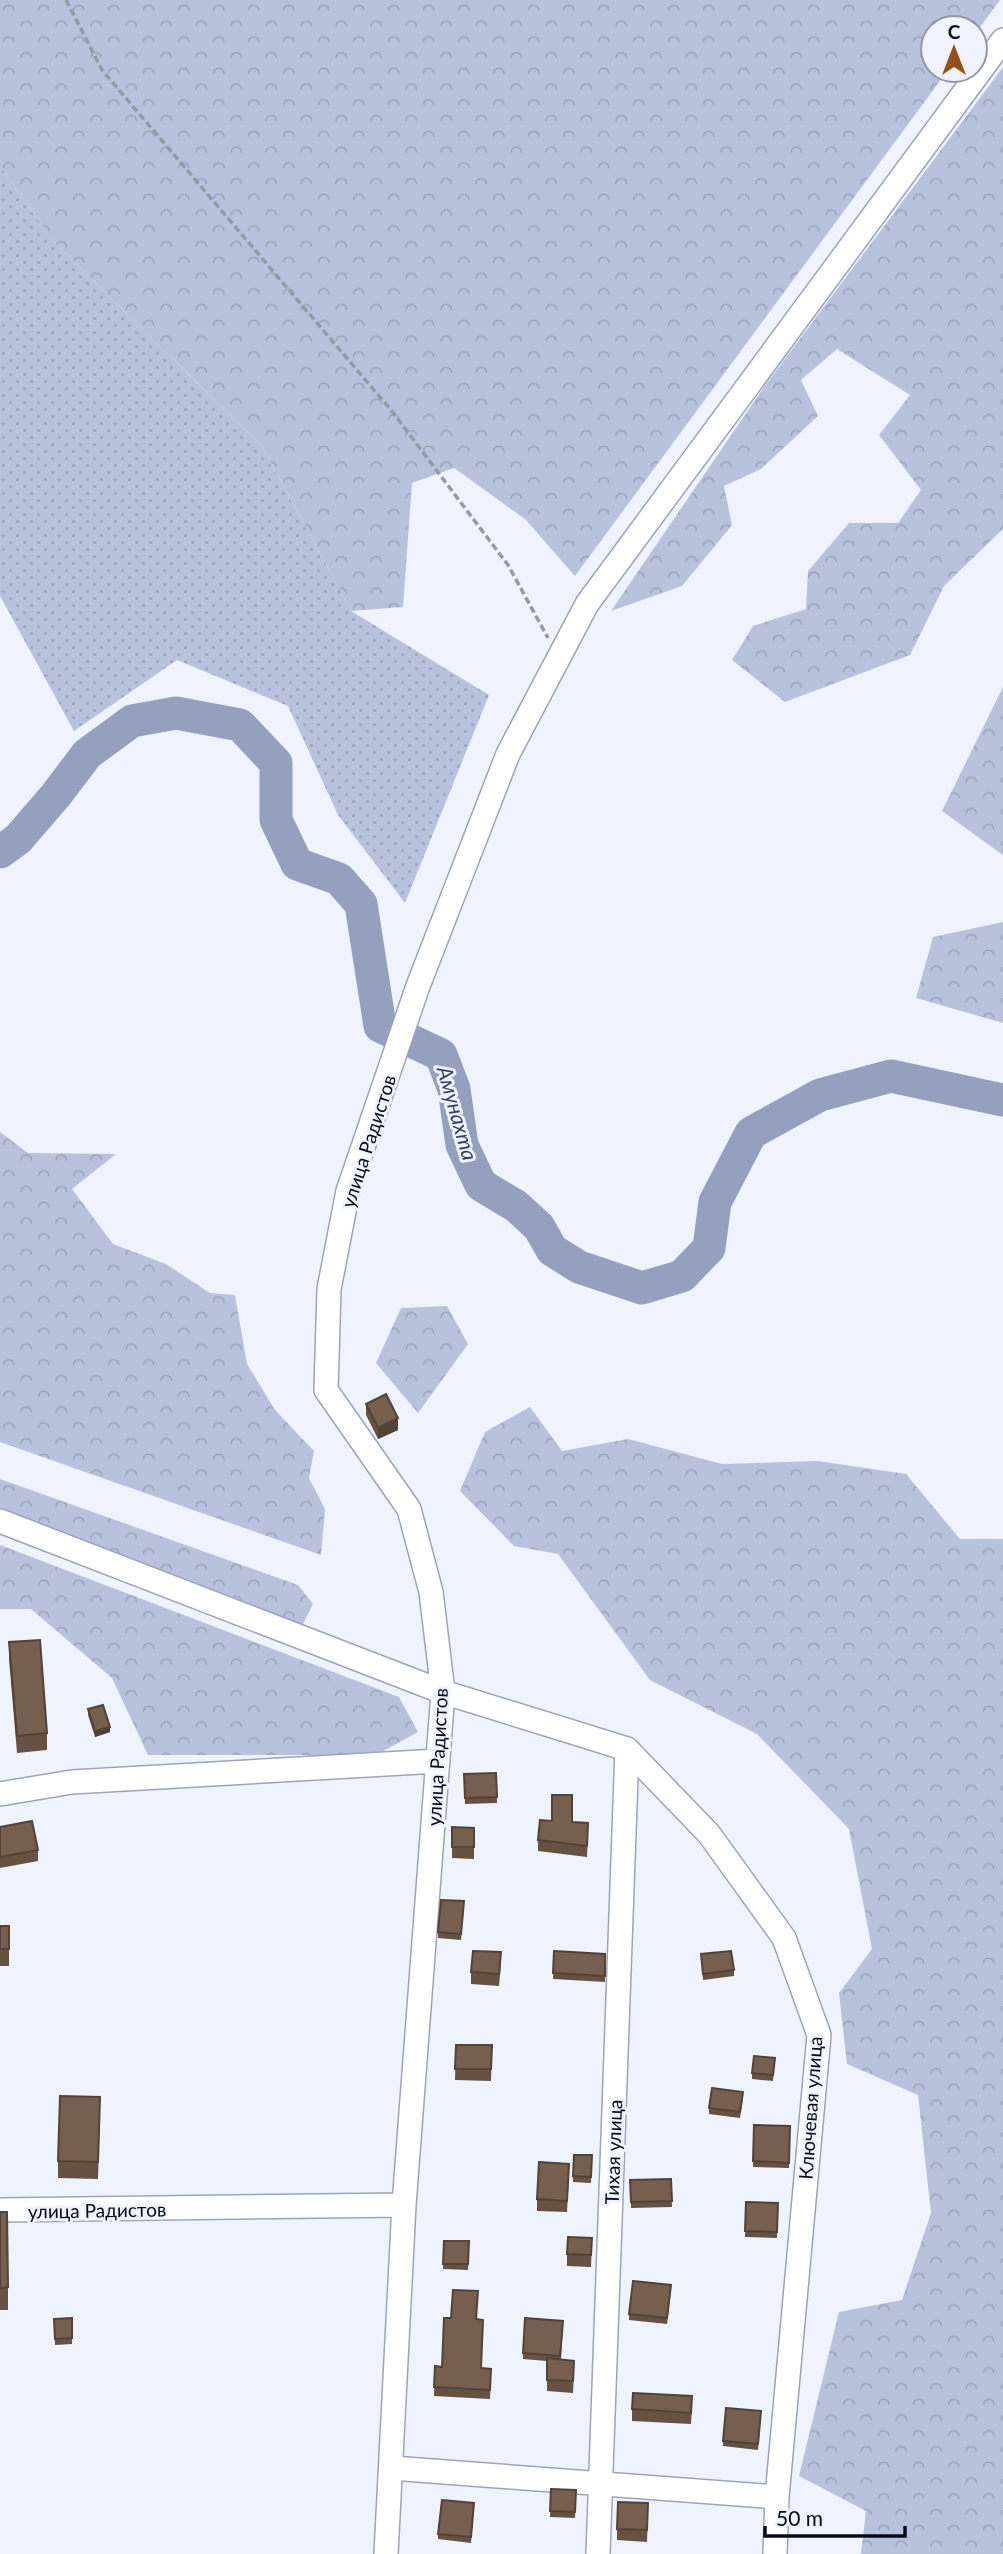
<svg xmlns="http://www.w3.org/2000/svg" width="1003" height="2554" font-family="Lato,sans-serif">
<style>
.grass{fill:url(#grass-dots)}
.forest{fill:url(#forest-crowns)}
.lines{fill:none;stroke-linecap:round;stroke-linejoin:round}
.river{stroke:#95a0be;stroke-width:33}
.minor-casing{stroke:#9ba4be;stroke-width:26}
.path{stroke:#969aa4;stroke-width:3.5;stroke-dasharray:7 3.5;stroke-linecap:butt}
.minor{stroke:#fff;stroke-width:23}
.wall{fill:#655243}
.shaded-wall{fill:#534237}
.building{fill:#765f4e;stroke:#534237;stroke-width:2}
.labels{text-anchor:middle;dominant-baseline:central;stroke-width:6;stroke-linejoin:round;paint-order:stroke}
.street-label{font-size:19px;fill:#080b14;stroke:#eef3fe}
.water-label{font-size:21px;font-style:italic;fill:#333f6b;stroke:#eef3fe}
</style>
<defs>
<pattern id="grass-dots" width="8" height="8" patternUnits="userSpaceOnUse" patternTransform="scale(1.75)"><rect width="8" height="8" fill="#b9c2dd"/><path d="M2 2h.1M6 6h.1" fill="none" stroke="#9ea5bd" stroke-width="1.8" stroke-linecap="round"/></pattern>
<pattern id="forest-crowns" width="20" height="18" patternUnits="userSpaceOnUse" patternTransform="scale(1.75)"><rect width="20" height="18" fill="#b9c2dd"/><path d="M2 6a3 3 0 1 1 6 0M12 15a3 3 0 1 1 6 0" fill="none" stroke="#9ea5bd"/></pattern>
</defs>
<rect width="100%" height="100%" fill="#eef3fe"/>
<path class="grass" d="M0 166 54 242 263 448 351 611 489 695 405 903 338 815 288 706 177 660 74 731 0 596Z"/>
<path class="forest" d="M0 0H1000L975 34V28H933V70H948L575 576 525 519 454 468 412 483 403 607 351 611 263 448 54 242 0 166Z
M1003 67V529L944 586 910 655 785 702 732 660 753 626 806 609 808 571 849 523H898L921 490 879 435 910 395 837 349 801 380 818 416 761 469 724 486 732 525 682 586 611 611 764 387Z
M1003 687V855L942 811Z
M1003 922V1023L916 998 933 937Z
M0 1132 28 1153 116 1154 72 1189 113 1244 166 1264 210 1293 235 1295 247 1364 275 1410 314 1451 309 1478 325 1509 321 1555 0 1442Z
M447 1306 468 1344 418 1413 376 1363 401 1308Z
M530 1407 562 1451 628 1439 722 1464 818 1461 906 1474 960 1539H1003V2554H861L866 2511 799 2476 839 2312 902 2300 931 2213 918 2095 847 2064 839 1993 872 1949 849 1829 757 1734 650 1680 558 1554 514 1546 460 1491 485 1432Z
M0 1479 298 1585 313 1604 302 1626 0 1509Z
M0 1545 399 1697 418 1732 376 1755H148L112 1678 31 1609H0Z"/>
<g class="lines">
<path class="river" d="M0 852 18 839 56 795 87 754 132 721 176 713 240 725 276 763V820L297 864 339 879 361 904 380 1026 441 1055 454 1089 462 1145 481 1185 516 1206 539 1227 552 1250 579 1267 642 1288 682 1276 709 1248 715 1202 751 1133 820 1095 891 1076 1003 1100"/>
<g class="minor-casing">
<path id="minor" d="M0 1521 443 1692 627 1749 709 1834 784 1938 819 2035 777 2497 775 2554
M0 1794 72 1782 438 1761
M0 2210 404 2205
M392 2468 777 2497
M386 2554 404 2205 443 1692 431 1592 409 1509 326 1390 329 1289 348 1191 418 986 508 754 587 604 1003 40
M598 2554 627 1749"/>
</g>
<path class="path" d="M66 0 102 70 391 410 508 565 548 638"/>
<use href="#minor" class="minor"/>
</g>
<path class="wall" d="M366 1404 398 1430 378 1439 366 1415Z
M9 1642 47 1733V1750L17 1753 9 1659Z
M88 1709 110 1732 95 1737 88 1715Z
M496 1773 497 1803 465 1804 464 1774Z
M572 1822 588 1835 587 1857 538 1851V1840Z
M0 1827 38 1850V1861L0 1868Z
M474 1828V1859L452 1858V1847Z
M464 1907 461 1940 438 1938V1932Z
M0 1926H9V1966H0Z
M554 1951 605 1954V1982L553 1979Z
M701 1954 734 1970V1976L703 1980Z
M501 1964 499 1986 471 1984V1972Z
M456 2045H492L491 2081 455 2080Z
M775 2058 773 2081 752 2079V2073Z
M743 2098 740 2118 709 2114V2108Z
M100 2114 98 2179 58 2178V2161Z
M754 2125 790 2126 789 2168 753 2167Z
M592 2155 591 2183 573 2182V2176Z
M569 2175 567 2212 537 2211V2199Z
M671 2179 672 2207 631 2208 630 2180Z
M746 2202 778 2203 777 2238 745 2237Z
M0 2212 8 2287V2310H0Z
M592 2238 591 2267 567 2266V2254Z
M444 2241H469L468 2270 443 2269Z
M671 2291 667 2324 629 2320V2314Z
M72 2318V2344L55 2345 54 2319Z
M477 2319 481 2368 491 2369 490 2399 434 2396 435 2366 442 2367Z
M563 2326 561 2359 574 2372 573 2393 547 2391V2361L523 2359V2353Z
M692 2408 691 2424 632 2421V2409Z
M761 2417 758 2450 723 2446V2441Z
M551 2489 576 2490 575 2518 550 2517Z
M474 2509 471 2543 438 2539V2534Z
M648 2515 647 2542 617 2540V2529Z"/>
<path class="shaded-wall" d="M398 1418V1430L378 1439V1428Z
M110 1727V1732L95 1737V1731Z"/>
<path class="building" d="M386 1394 398 1418 378 1428 366 1404Z
M40 1640 47 1733 17 1736 9 1642Z
M103 1705 110 1727 95 1731 88 1709Z
M496 1773 497 1797 465 1798 464 1774Z
M552 1795H572V1822L588 1823 587 1846 538 1840 540 1820 552 1821Z
M32 1821 38 1850 0 1857V1827Z
M452 1827 474 1828V1847H452Z
M441 1900 464 1901 461 1934 438 1932Z
M0 1926H9V1949H0Z
M473 1951 501 1952 499 1974 471 1972Z
M554 1951 605 1954V1976L553 1973Z
M731 1951 734 1970 703 1974 701 1954Z
M456 2045H492L491 2069H455Z
M754 2056 775 2058 773 2075 752 2073Z
M712 2088 743 2092 740 2112 709 2108Z
M60 2096 100 2097 98 2162 58 2161Z
M754 2125 790 2126 789 2163 753 2161Z
M574 2155H592L591 2177 573 2176Z
M539 2162 569 2164 567 2201 537 2199Z
M671 2179 672 2201 631 2202 630 2180Z
M746 2202 778 2203 777 2232 745 2231Z
M0 2212H7L8 2287 0 2288Z
M568 2237 592 2238 591 2255 567 2254Z
M444 2241H469L468 2264H443Z
M633 2281 671 2285 667 2318 629 2314Z
M453 2290 478 2291 476 2319 483 2320 481 2368 491 2369 490 2390 434 2387 435 2366 442 2367 444 2318H451Z
M72 2318V2338L55 2339 54 2319Z
M525 2318 563 2321 560 2356 523 2353Z
M547 2358 574 2361 573 2381 547 2380Z
M633 2393 692 2396 691 2413 632 2409Z
M726 2408 761 2411 758 2444 723 2441Z
M551 2489 576 2490 575 2512 550 2511Z
M442 2500 474 2503 471 2537 438 2534Z
M618 2502 648 2503 647 2530 617 2529Z"/>
<g class="labels">
<g class="street-label">
<text transform="translate(368 1141) rotate(-72)">улица Радистов</text>
<text transform="translate(437 1757) rotate(-87)">улица Радистов</text>
<text transform="translate(810 2108) rotate(-86)">Ключевая улица</text>
<text transform="translate(613 2152) rotate(-88)">Тихая улица</text>
<text transform="translate(97 2210) rotate(-1)">улица Радистов</text>
</g>
<g class="water-label">
<text transform="translate(458 1113) rotate(74)">Амунахта</text>
</g>
</g>
<g transform="translate(954 49)"><circle r="33" fill="#eef3fe" stroke="#9296a0" stroke-width="2"/>
<path d="M0-5L12 26L0 18L-12 26Z" fill="#915119"/>
<text y="-10" font-size="19" font-weight="bold" text-anchor="middle" fill="#080b14">С</text>
</g>
<path d="M765 2526v10h140v-10" fill="none" stroke="#080b14" stroke-width="3.5"/>
<text x="776" y="2526" font-size="21" fill="#080b14" stroke="#eef3fe" stroke-width="5" paint-order="stroke">50 m</text>
</svg>
